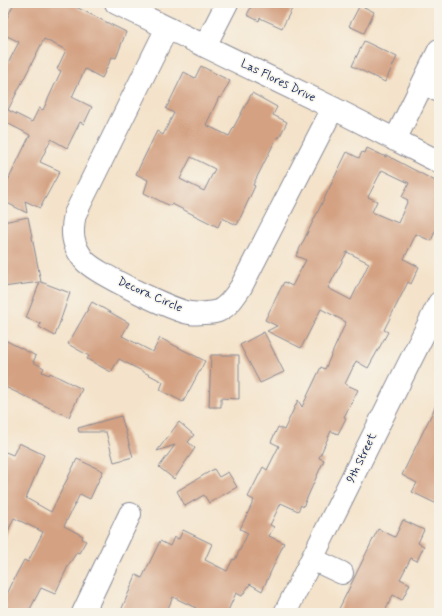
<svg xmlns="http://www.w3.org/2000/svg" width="442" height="616" font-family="Mynerve,sans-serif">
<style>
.building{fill:#d4a283;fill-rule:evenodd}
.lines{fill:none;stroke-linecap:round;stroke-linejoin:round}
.minor-casing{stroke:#888994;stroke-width:24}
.minor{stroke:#fff;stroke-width:22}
.labels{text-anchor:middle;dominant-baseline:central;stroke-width:3;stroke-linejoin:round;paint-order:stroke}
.street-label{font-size:12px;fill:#1b2f5e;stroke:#f7f3e8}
</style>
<rect width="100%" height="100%" fill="#f7f3e8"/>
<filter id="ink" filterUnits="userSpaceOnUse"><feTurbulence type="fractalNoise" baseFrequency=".025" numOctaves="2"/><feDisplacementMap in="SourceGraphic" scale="8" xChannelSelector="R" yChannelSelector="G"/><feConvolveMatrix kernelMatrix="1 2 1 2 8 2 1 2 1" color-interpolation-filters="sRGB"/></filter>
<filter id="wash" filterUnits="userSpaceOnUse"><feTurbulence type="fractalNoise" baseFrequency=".012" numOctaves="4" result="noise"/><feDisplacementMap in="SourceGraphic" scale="16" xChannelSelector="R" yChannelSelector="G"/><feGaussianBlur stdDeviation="0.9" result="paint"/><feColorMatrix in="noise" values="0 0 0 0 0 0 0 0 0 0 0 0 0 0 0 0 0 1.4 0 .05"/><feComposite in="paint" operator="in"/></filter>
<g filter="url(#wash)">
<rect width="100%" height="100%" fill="#f4e3ca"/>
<g id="blocks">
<path class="building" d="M14 3H78L76 7 126 32 116 58 112 57 102 78 85 69 72 97 92 107 84 124 80 122 67 148 51 139 40 162 60 171 40 208 25 201 27 213 3 201V191L30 135 3 121V63L7 65 19 42 3 34V26ZM44 39 66 50 57 69 61 71 43 110 39 108 32 122 8 110Z
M253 3H295L282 28 260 18 259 21 247 15Z
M360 5 374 12 364 33 349 26Z
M364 41 397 57 385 82 352 66Z
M201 66 230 81 221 98 219 97 206 125 229 136 252 93 277 107 273 115 287 122 279 138 277 137 253 185 255 186 237 225 222 218 218 227 172 204 171 206 164 203 144 193 148 180 136 174 157 131 163 135 174 113 166 109 184 72 195 78ZM191 157 215 169 204 191 180 179Z
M367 148 386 157V155L439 183 435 195 439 197V222L431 241 416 234 404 259 419 267 411 284 408 282 384 330 388 332 368 368 356 361 345 384 358 390 344 417 346 418 338 434 331 431 319 458 324 460 303 507 301 505 298 511 281 503 270 525 274 527 269 536 284 543 262 591 250 584 242 596 236 593 227 613H194L196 608 173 597 166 613H120L136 575 142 578 160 541 170 546 174 537 179 539 183 530 212 544 205 560 227 571 233 559 235 560 248 533 240 529 254 500 248 497 263 467 267 470 279 446 271 442 278 427 284 430 298 400 302 407 321 367 325 369 346 322 321 309 301 348 267 331 277 326 265 320 284 282 292 286 306 260 296 256 347 152 359 158 362 152 365 153ZM382 170 409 183 402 197 408 200 398 223 372 212 377 201 368 197ZM347 252 369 263 351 300 328 288Z
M28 217 41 282 70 293 55 336 39 327 41 324 26 318 40 282 3 287V222Z
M92 302 129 323 122 336 153 352 160 338 205 361 183 402 160 390 163 382 119 359 111 372 87 359 89 356 68 344Z
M264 332 284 372 260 383 240 345Z
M3 339 36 356 33 362 44 368 42 372 49 375 50 373 82 389 69 417 3 386Z
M211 355H239V399L221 398V407H209Z
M439 399V505L412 492 417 483 402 475Z
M121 416 133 457 114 462 106 432H79L78 428Z
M179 422 194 435 188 442 195 448 174 479 159 467 175 445 157 451Z
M19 443 44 455 26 498 51 512 77 459 103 471 90 499 80 494 64 526 83 536 82 539 86 541 79 553 77 552 69 564 55 594 41 588 28 613H3L7 605 3 603 16 575 24 560 28 562 43 532 14 518 3 542V451L13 455Z
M214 469 219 477 228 472 237 487 209 503 204 495 185 506 177 491Z
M403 520 424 530 418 543 424 546 417 561 411 558 400 579 410 584 402 600 393 595 384 613H337L378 529 395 537Z"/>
</g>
</g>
<g filter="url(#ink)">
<use href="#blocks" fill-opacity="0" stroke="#888994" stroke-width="1"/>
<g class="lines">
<g class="minor-casing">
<path id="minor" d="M116 3 333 108 439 162
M167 28 75 214C71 232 72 245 84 260 94 273 174 311 190 313 197 314 212 313 218 311 228 307 235 296 241 287L333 108
M205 46 227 3
M423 83 439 91
M395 140 439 50
M312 559 342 573
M83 613 130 514
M285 613 439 303"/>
</g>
<use href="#minor" class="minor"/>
</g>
</g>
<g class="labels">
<g class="street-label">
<text transform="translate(278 81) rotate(26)">Las Flores Drive</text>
<text transform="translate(150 295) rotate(24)">Decora Circle</text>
<text transform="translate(362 458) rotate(-64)">9th Street</text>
</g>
</g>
<rect width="442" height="616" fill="none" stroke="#f7f3e8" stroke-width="16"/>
</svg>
